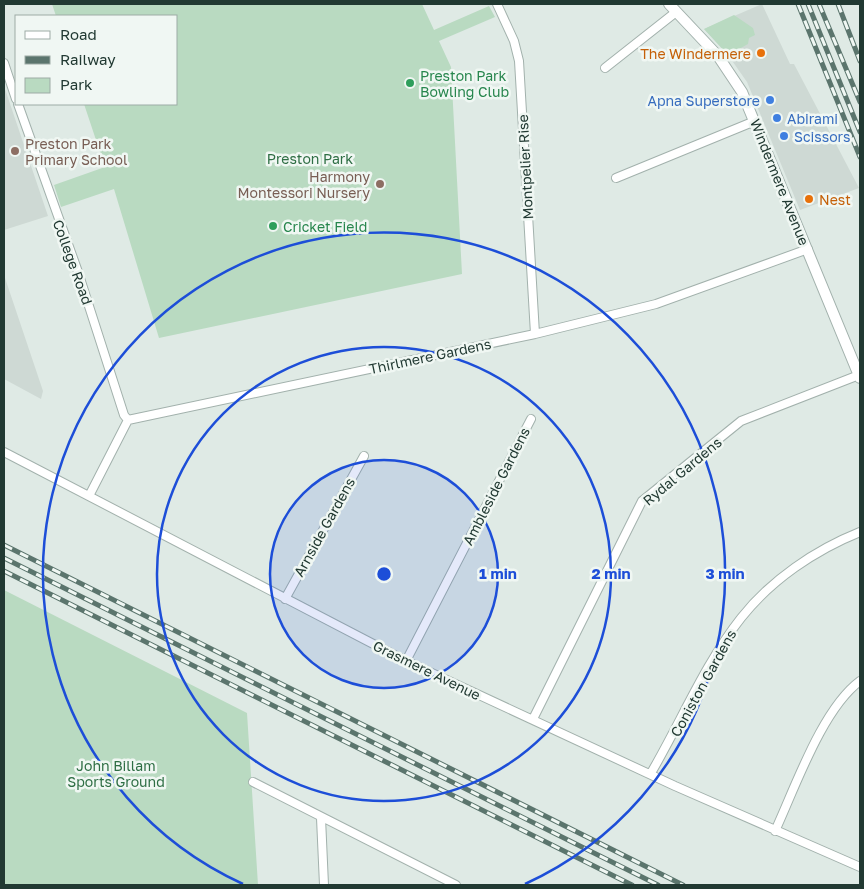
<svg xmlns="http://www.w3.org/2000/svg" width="864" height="889" font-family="'Golos Text',sans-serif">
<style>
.built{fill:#ced9d4}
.green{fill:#b9dac1}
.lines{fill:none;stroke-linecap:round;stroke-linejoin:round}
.minor-casing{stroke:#a2b1ac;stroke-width:10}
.tertiary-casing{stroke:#a2b1ac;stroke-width:12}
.minor{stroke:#fff;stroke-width:8}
.tertiary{stroke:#fff;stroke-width:10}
.rail-casing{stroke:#5b756d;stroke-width:5}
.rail{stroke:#f0f7f3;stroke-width:3;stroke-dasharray:9;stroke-linecap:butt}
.ring{fill:none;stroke:#1d4ed8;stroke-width:2.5}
.food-dot{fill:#e8710a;stroke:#f0f7f3;stroke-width:2}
.leisure-dot{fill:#2e9e5b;stroke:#f0f7f3;stroke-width:2}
.shop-dot{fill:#3f7fe0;stroke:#f0f7f3;stroke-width:2}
.education-dot{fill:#8d6e63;stroke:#f0f7f3;stroke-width:2}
.labels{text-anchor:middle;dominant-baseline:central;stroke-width:5;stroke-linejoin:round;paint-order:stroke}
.food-label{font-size:14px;fill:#c56008;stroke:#f0f7f3;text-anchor:end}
.leisure-label{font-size:14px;fill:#27864d;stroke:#f0f7f3;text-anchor:start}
.shop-label{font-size:14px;fill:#366cbe;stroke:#f0f7f3;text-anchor:start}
.education-label{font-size:14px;fill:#785e54;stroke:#f0f7f3;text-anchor:start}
.park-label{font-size:14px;fill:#2e6e44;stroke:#f0f7f3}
.street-label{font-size:14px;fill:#213932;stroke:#f0f7f3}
.centre{fill:#1d4ed8;stroke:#f0f7f3;stroke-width:2.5}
.ring-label{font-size:15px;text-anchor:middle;font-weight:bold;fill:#1d4ed8;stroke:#f0f7f3;stroke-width:5;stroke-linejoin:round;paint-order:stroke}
</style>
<rect width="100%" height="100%" fill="#dfeae5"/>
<path class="built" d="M762 4 790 64H794L859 188 800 210 747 82 728 55 704 29Z
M4 86 48 216 4 230Z
M4 275 43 391 41 399 4 379Z"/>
<path class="green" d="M52 4H422L434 30 489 6 495 17 439 41 451 67 462 274 159 338 114 189 61 207 54 185 105 167 84 104H176V16H56Z
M734 15 753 28 755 35 749 38 748 44 728 55 704 29Z
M4 590 247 713 258 885H4Z"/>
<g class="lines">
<g class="minor-casing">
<path id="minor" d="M497 4 514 41 519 61 535 334
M4 63 16 99
M605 68 676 12
M18 104 78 272 124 415 128 420
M616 178 755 121
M4 452 406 661 675 786 860 867
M89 496 128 420 535 334 656 304 808 249
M285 599 364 456
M406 661 531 419
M533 719 642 501 741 421 859 375
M651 773C681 722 704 665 741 618 771 580 815 550 860 532
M253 782 456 885
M321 818 324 885
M775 831C795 788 822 709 860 681"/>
</g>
<g class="tertiary-casing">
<path id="tertiary" d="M669 4 718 56 742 92 860 378"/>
</g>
<use href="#minor" class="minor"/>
<use href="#tertiary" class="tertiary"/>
<g class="rail-casing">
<path id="rail" d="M798 4 860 157
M808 4 860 132
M819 4 860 102
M838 4 860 61
M4 545 683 885
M4 558 658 885
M4 571 632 885"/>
</g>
<use href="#rail" class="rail"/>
</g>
<circle cx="384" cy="574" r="114" fill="#1d4ed8" fill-opacity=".12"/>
<g class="ring">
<circle cx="384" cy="574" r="114"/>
<circle cx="384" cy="574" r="227"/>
<path d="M243 884A341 341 0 1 1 525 884"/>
</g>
<g class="food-dot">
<circle cx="761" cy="53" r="5"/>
<circle cx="809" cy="199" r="5"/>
</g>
<g class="leisure-dot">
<circle cx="410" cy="83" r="5"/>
<circle cx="273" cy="226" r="5"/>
</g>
<g class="shop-dot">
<circle cx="770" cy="100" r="5"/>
<circle cx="777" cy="118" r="5"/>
<circle cx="784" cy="136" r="5"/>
</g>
<g class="education-dot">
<circle cx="15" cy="151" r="5"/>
<circle cx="380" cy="184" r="5"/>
</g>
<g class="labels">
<g class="food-label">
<text x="751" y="53">The Windermere</text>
<text x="819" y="199" text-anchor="start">Nest</text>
</g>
<g class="leisure-label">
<text x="420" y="75">Preston Park<tspan x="420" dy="16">Bowling Club</tspan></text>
<text x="283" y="226">Cricket Field</text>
</g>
<g class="shop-label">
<text x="760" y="100" text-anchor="end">Apna Superstore</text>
<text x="787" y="118">Abirami</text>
<text x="794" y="136">Scissors</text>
</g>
<g class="education-label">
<text x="25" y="143">Preston Park<tspan x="25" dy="16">Primary School</tspan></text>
<text x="370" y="176" text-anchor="end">Harmony<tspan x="370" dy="16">Montessori Nursery</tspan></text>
</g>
<g class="park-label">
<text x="310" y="158">Preston Park</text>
<text x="116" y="765">John Billam<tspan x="116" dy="16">Sports Ground</tspan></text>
</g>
<g class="street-label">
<text transform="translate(525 167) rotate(-93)">Montpelier Rise</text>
<text transform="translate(780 182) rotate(68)">Windermere Avenue</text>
<text transform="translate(73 262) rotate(70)">College Road</text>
<text transform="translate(430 356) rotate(-12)">Thirlmere Gardens</text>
<text transform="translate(682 471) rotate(-40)">Rydal Gardens</text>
<text transform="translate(496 486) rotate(-63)">Ambleside Gardens</text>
<text transform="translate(324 527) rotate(-61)">Arnside Gardens</text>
<text transform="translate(427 670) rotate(26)">Grasmere Avenue</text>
<text transform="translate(703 683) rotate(-61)">Coniston Gardens</text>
</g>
</g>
<circle cx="384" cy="574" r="8" class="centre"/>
<g class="ring-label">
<text x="498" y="579">1 min</text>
<text x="611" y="579">2 min</text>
<text x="725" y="579">3 min</text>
</g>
<rect width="864" height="889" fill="none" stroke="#213932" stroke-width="10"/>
<rect x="15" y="15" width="162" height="90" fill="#f0f7f3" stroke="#9daba6"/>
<rect x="25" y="31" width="25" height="8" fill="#ffffff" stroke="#9daba6"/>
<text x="60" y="40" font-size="15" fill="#213932">Road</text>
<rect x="25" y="56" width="25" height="8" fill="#5b756d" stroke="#9daba6"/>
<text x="60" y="65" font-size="15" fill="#213932">Railway</text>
<rect x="25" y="78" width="25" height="15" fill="#b9dac1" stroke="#9daba6"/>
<text x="60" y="90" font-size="15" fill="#213932">Park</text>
</svg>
